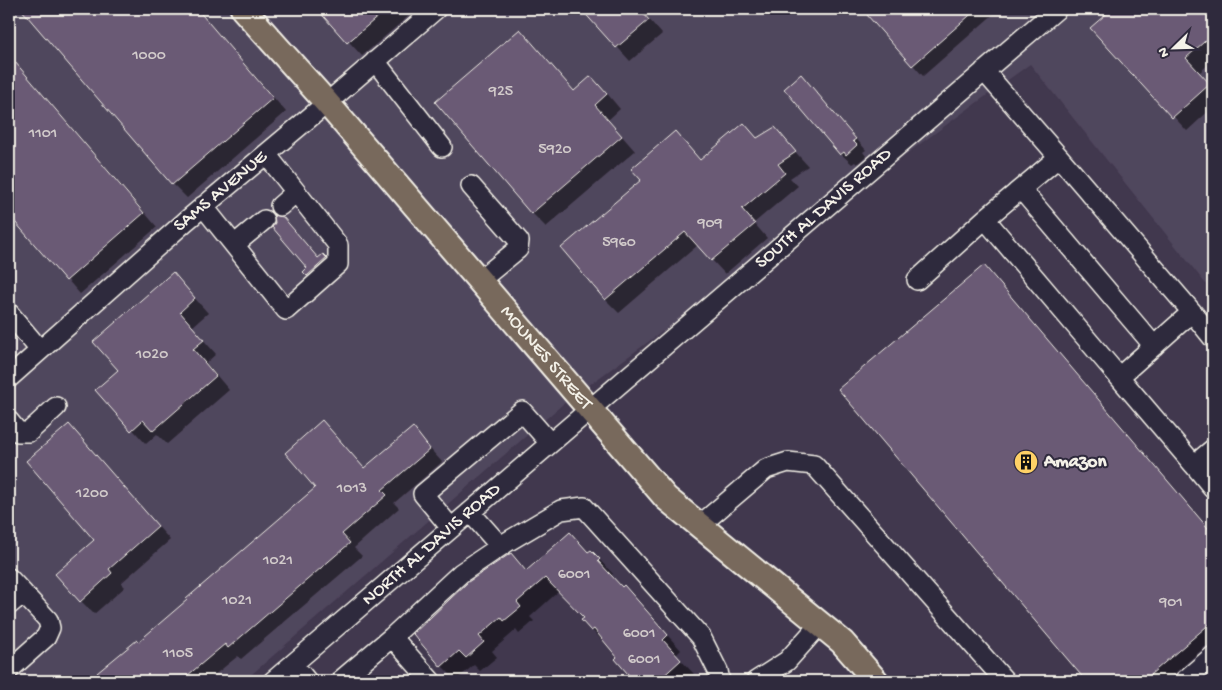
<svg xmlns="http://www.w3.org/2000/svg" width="1222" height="690" font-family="'Gochi Hand',sans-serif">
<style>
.built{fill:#50465d}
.shadow{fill:#0007}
.building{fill:#6a5a75;stroke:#f4f1e8}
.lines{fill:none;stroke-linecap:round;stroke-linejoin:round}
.minor-casing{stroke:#f4f1e8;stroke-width:22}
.major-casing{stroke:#f4f1e8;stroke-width:28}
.minor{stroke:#2f2a3d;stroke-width:19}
.major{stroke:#78695c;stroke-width:24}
.labels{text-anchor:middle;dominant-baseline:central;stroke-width:4;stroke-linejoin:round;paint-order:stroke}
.number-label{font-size:16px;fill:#d2cbcb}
.street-label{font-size:19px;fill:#f4f1e8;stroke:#2f2a3d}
.poi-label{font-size:19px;font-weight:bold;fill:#f4f1e8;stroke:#2f2a3d;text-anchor:start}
</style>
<rect width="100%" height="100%" fill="#41384e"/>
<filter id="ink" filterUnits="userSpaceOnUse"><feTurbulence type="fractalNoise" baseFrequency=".02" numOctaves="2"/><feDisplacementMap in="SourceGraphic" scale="10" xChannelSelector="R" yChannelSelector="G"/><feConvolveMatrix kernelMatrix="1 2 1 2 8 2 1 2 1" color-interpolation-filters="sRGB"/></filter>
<g filter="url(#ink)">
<path class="built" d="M9 9H1213V293L1030 64 563 404 244 681H9Z"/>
<path class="shadow" d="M22 9H151L156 15 163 9H197L286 112 187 198 173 184Z
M319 9H417L362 56Z
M583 9H640L662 34 630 61Z
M876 9H993L996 12 923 76 869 15Z
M1114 9H1213V60L1199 73 1213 88V107L1187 131 1092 28Z
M520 30 575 92 591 77 605 91 620 109 608 120 635 151 546 227 532 213 437 103Z
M9 55 157 227 80 294 9 213Z
M801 76 866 150 863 152 866 156 857 164 855 162 852 164 841 154Z
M744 125 758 139 775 129 808 166 790 178 798 186 754 223 767 238 725 274 698 245 619 313 605 299 642 180 675 133 701 161Z
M276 224 319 259 323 256 329 262 311 278 305 272 309 268Z
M984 266 1213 534V640L1166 681H1088L840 389Z
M173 274 208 313 192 327 216 354 206 363 229 390 167 444 157 434 146 444 97 390 119 371Z
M69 425 170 540 121 583 125 587 94 614 81 601 96 540Z
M412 429 442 462 394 503 399 508 354 548 362 556 241 659 238 656 207 681H99L138 643 365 469Z
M591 551 613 574 611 575 623 588 624 586 651 615 658 625 681 650 676 655 694 674 686 681H622L631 675 619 658 607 643 606 644 592 630 583 620 585 618 559 591 530 617 534 621 519 634 516 630 492 651 497 657 480 671 474 665 456 680 442 666 511 554 527 571Z"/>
<path class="building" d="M21 9H151L155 14 161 9H197L273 98 172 185Z
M317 9H387L347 43Z
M581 9H640L649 20 616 48Z
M874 9H977L912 66 867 15Z
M1112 9H1213V34L1186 58 1210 84 1172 118 1090 28Z
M520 29 574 91 591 76 607 94 595 105 622 136 531 214 435 102Z
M9 55 144 213 66 281 9 215Z
M801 74 856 139 853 141 857 145 846 155 844 152 840 155 784 89Z
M744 123 757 138 775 127 796 152 778 164 785 173 742 209 755 224 711 261 685 232 605 300 561 248 641 180 631 169 675 131 700 160Z
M274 215 283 217 318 258 323 254 327 258 307 276 303 272 307 268 272 227 275 223Z
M984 265 1213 534V621L1143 681H1086L838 389Z
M173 272 195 298 180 312 204 340 193 349 216 376 153 431 143 420 131 431 95 390 118 370 93 342Z
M322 420 364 468 413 427 430 449 382 490 387 495 342 534 350 543 228 648 225 644 181 681H104L97 673 137 640 138 642 187 600 186 599 315 488 285 453Z
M69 424 158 526 109 569 112 573 80 602 55 574 94 540 26 461Z
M570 532 588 552 591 550 600 559 598 561 622 587 624 585 668 635 663 640 681 660 658 681H634L615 659 617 657 602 639 594 629 591 631 581 620 584 618 545 578 517 602 521 607 504 621 501 617 479 636 484 642 466 658 459 651 441 667 413 634 468 582 511 553 526 571Z"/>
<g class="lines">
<g class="minor-casing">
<path id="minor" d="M375 61 442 147
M984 71 1059 157
M471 186 519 241 518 249 479 281
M1016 193 1059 157 1192 312 1119 377 1194 465 1213 449
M203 206 286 310 338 264V245L266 154
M280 206 296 192
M985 219 1119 377
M234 245 264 220
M917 280 985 219 1021 189 1154 346
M1192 312 1213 338
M9 313 40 350
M9 378 186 221 327 103 436 9
M9 421 18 432H29L56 407
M1194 465 1213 488
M470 512 500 546
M700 525 766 469 788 462 814 465 1005 681
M451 528 423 494 522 411 550 443
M9 578 48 620 50 628 46 637 9 670
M9 605 23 593
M392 637 431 681
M293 664 307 681
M273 681 1057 9
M340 681 392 637 461 573 507 542 561 510 584 507 701 637 718 671 720 681
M756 681 787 661 820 624
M1184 681 1213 656"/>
</g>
<g class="major-casing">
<g id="major">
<path id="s1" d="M243 9 327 103 666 498 842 642 876 681"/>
</g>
</g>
<use href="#minor" class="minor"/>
<use href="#major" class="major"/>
</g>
</g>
<defs>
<g id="building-disc" transform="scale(1.25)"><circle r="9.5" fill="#ffd166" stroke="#2f2a3d"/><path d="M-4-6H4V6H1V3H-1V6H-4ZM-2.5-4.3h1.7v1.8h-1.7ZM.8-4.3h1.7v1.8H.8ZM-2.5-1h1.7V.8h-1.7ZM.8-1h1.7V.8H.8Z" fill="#111"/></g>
</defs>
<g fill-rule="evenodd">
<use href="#building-disc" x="1026" y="462"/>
</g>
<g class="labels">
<g class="number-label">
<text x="149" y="56">1000</text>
<text x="501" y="92">925</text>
<text x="43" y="134">1101</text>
<text x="555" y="150">5920</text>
<text x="710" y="224">909</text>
<text x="619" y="243">5960</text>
<text x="152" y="355">1020</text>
<text x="352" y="489">1013</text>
<text x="92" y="494">1200</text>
<text x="278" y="561">1021</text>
<text x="574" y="575">6001</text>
<text x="237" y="601">1021</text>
<text x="1171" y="603">901</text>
<text x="639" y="634">6001</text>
<text x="178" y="654">1105</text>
<text x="644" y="660">6001</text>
</g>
<g class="street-label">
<text transform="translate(221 192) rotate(-40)">SAMS AVENUE</text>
<text transform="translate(824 209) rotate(-41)">SOUTH AL DAVIS ROAD</text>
<text stroke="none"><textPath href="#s1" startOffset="462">MOUNES STREET</textPath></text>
<text transform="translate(432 545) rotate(-41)">NORTH AL DAVIS ROAD</text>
</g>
<g class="poi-label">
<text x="1044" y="462">Amazon</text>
</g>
</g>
<rect width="1222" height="690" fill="none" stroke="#2f2a3d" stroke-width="30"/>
<rect x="15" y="15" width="1192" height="660" fill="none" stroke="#f4f1e8" stroke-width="2" filter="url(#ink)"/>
<g transform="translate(1174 48) rotate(247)" stroke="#2f2a3d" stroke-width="4" paint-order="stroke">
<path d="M0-4L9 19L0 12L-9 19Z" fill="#f4f1e8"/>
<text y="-8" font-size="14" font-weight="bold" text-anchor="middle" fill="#f4f1e8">N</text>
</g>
</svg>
